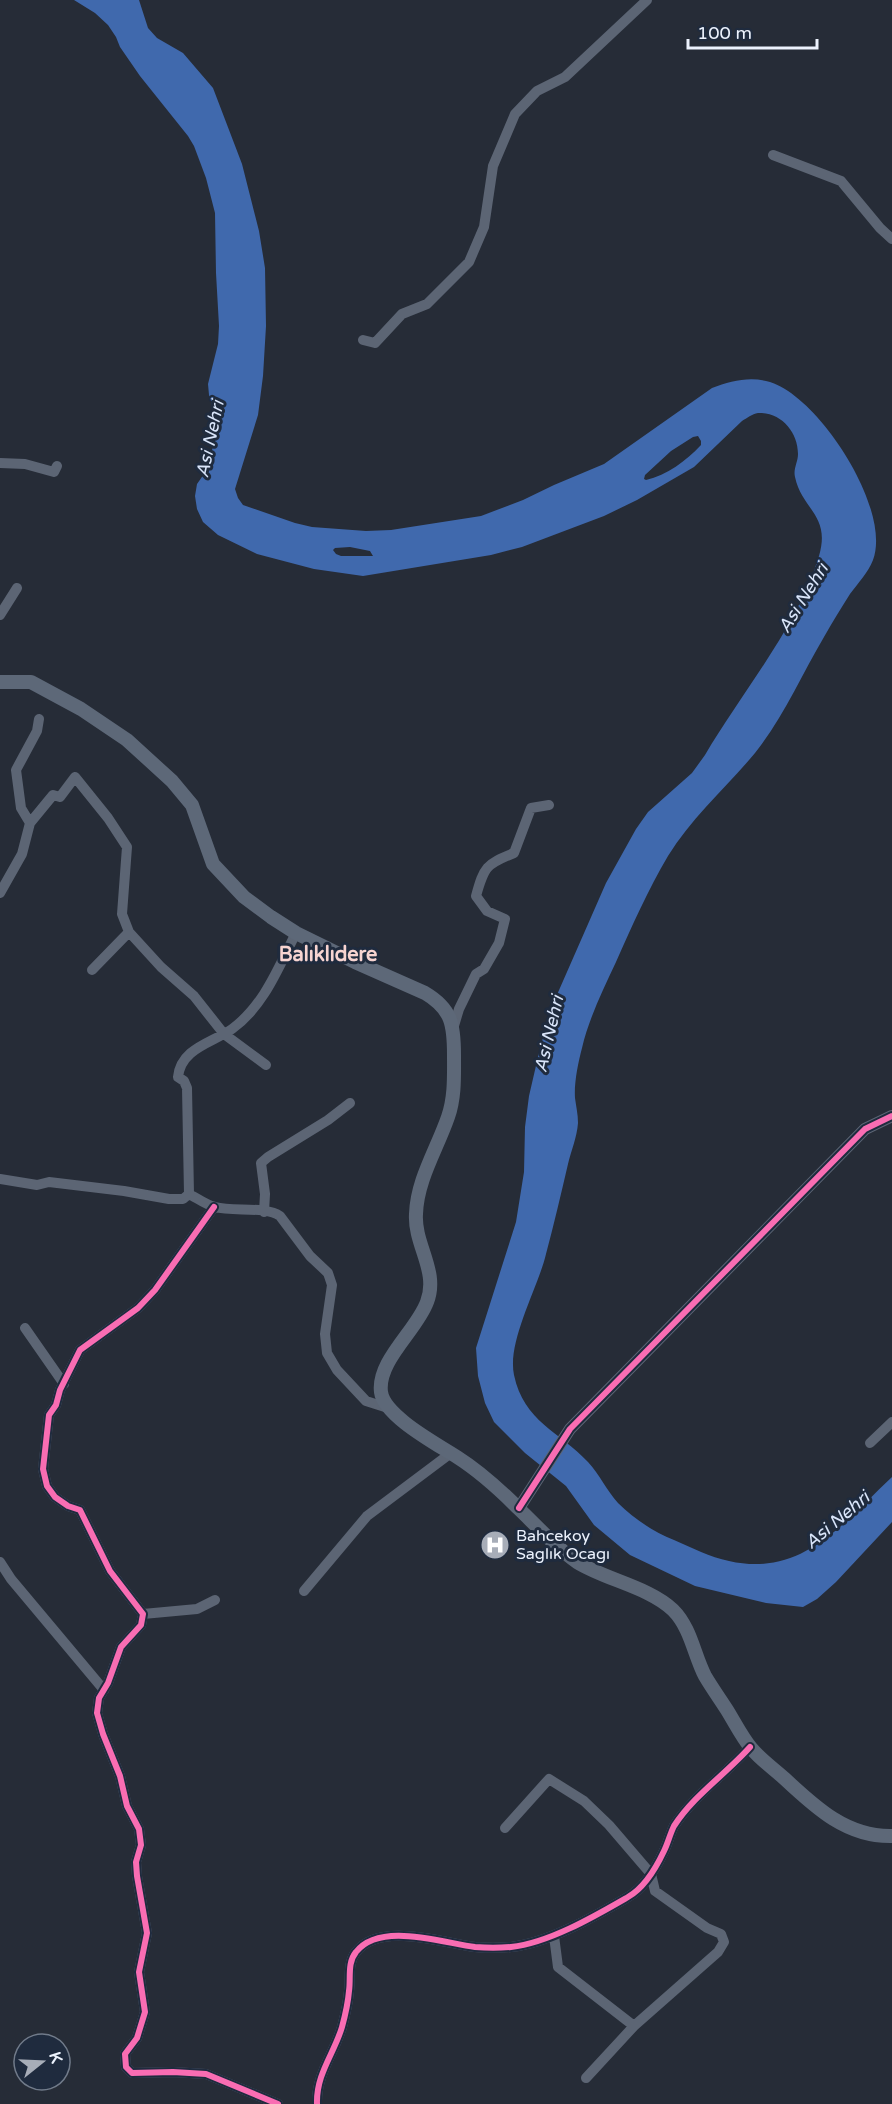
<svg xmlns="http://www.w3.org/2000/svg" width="892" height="2104" font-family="'Varela Round',sans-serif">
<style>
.water{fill:#4069ad;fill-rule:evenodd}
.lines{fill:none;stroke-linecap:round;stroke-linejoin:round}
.minor{stroke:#5c6574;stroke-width:10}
.tertiary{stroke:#5c6574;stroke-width:12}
.secondary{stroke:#5d6878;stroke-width:14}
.cycleway-casing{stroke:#1f2b3e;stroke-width:10}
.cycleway{stroke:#f96db3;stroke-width:6}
.labels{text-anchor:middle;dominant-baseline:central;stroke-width:6;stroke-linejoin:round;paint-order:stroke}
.poi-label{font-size:16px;fill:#ecf2fd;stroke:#1f2b3e;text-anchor:start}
.water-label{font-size:18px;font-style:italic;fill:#d9e5fa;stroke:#1f2b3e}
.quarter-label{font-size:20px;font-weight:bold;fill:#f7d4d1;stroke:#1f2b3e}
</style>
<rect width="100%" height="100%" fill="#262c37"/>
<path class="water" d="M74 0H139L148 28 157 38 183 53 213 88 242 164 259 231 265 268 266 326 263 376 258 415 235 489 238 498 243 505 295 523 312 527 366 531 391 530 481 516 523 500 554 485 604 464 712 388C731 381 750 376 770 382 819 397 892 509 873 560 868 573 858 583 850 594 841 608 832 623 824 637 801 676 783 718 755 753 726 788 692 817 668 856 648 890 632 926 616 962 603 990 589 1018 582 1048 578 1063 574 1083 575 1098 576 1106 578 1114 578 1123 577 1137 571 1151 568 1164 561 1194 554 1224 546 1254 538 1288 507 1341 514 1375 524 1422 559 1431 588 1462 600 1475 607 1491 618 1503 634 1519 654 1532 674 1540 692 1548 710 1557 729 1561 803 1578 844 1522 892 1477V1522L836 1582 817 1599 803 1607 766 1603 695 1586 630 1555 594 1525 566 1486 525 1453 494 1422 485 1403 478 1376 476 1348 516 1222 524 1172 525 1127 529 1096 541 1044 556 997 606 883 636 829 648 812 692 773 705 755C742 692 798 626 819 556 831 515 802 510 795 477 793 469 798 462 798 454 798 432 781 412 758 413 752 414 747 418 742 421L694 467 637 500 604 516 522 547 491 555 363 576 314 569 257 554 218 535 203 522 197 509 195 496 197 484 204 474 215 441V416L209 395 208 384 218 344 219 326 216 273 215 213 206 178 194 146 188 136 140 76 120 47 116 37 108 25 95 13ZM698 436 701 441V445C686 461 667 475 646 480L644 479 645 475 671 451 693 437ZM350 547 370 551 373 556H341L336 554 333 550 335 548Z"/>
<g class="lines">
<path class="minor" d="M773 155 841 181 880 228 892 239
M363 340 375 343 402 314 427 304 469 262 484 227 493 166 515 114 537 91 565 77 647 0
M0 463 25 464 54 472 57 466
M0 615 17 588
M30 823 53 795 60 797 75 777 108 818 127 847 122 914 129 932 161 967 194 996 224 1034 266 1065
M0 893 22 854 30 823 21 808 16 770 37 731 39 719
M92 970 129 932
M453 1029 459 1009 476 974 484 969 499 943 505 919 487 911 476 896C484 867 486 864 514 853L531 808 549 805
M0 1179 37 1185 49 1182 124 1191 169 1199H183L189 1194C197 1198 206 1205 215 1207 233 1212 266 1206 280 1216L310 1256 328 1273 332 1285 325 1334 327 1353 337 1370 366 1401 388 1408
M189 1194 187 1088 184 1081 178 1077C181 1048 212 1043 232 1029 264 1006 279 966 296 933
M214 1207 155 1290 138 1308 80 1350 60 1390 56 1405 49 1415 43 1469 47 1486 55 1497 68 1506 80 1510 110 1571 143 1614 141 1625 121 1647 108 1683 99 1698 97 1713 103 1734 120 1776 127 1806 139 1829 141 1845 136 1862 137 1876 147 1933 139 1972 145 2012 137 2038 125 2054 126 2067 132 2073 173 2072 206 2074 278 2104
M264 1212 265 1194 261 1163 268 1157 328 1120 350 1103
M25 1328 64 1384
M870 1443 892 1422
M0 1562 11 1579 104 1690
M304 1591 367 1516 451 1453
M143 1614 197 1609 215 1600
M505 1828 549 1779 584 1801 609 1825 651 1874 655 1891 707 1928 721 1934 724 1942 718 1952 634 2026 586 2078
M554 1936 558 1967 634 2026
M317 2104C316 2074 334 2054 342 2027 345 2016 348 2003 349 1991 351 1978 347 1963 356 1952 380 1921 443 1943 475 1947 486 1948 500 1948 511 1947 549 1943 595 1916 628 1897 644 1888 656 1868 664 1851 668 1843 670 1834 674 1826 694 1795 726 1774 750 1747"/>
<path class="tertiary" d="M519 1508 570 1429 865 1129 892 1116"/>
<path class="secondary" d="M0 682H31L81 709 127 740 172 781 192 805 213 864 244 897 271 917 296 933 355 962 425 993C452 1009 454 1025 454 1055 454 1076 455 1097 448 1117 437 1149 417 1180 416 1214 414 1245 439 1271 427 1302 417 1330 377 1361 381 1392 384 1416 437 1444 457 1457 479 1471 500 1490 518 1508 537 1526 555 1547 577 1562 606 1580 649 1587 673 1610 691 1628 694 1655 705 1676 712 1688 720 1699 727 1710 735 1723 742 1737 751 1748 761 1760 774 1769 785 1779 816 1808 847 1837 892 1836"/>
<g class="cycleway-casing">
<path id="cycleway" d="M214 1207 155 1290 138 1308 80 1350 60 1390 56 1405 49 1415 43 1469 47 1486 55 1497 68 1506 80 1510 110 1571 143 1614 141 1625 121 1647 108 1683 99 1698 97 1713 103 1734 120 1776 127 1806 139 1829 141 1845 136 1862 137 1876 147 1933 139 1972 145 2012 137 2038 125 2054 126 2067 132 2073 173 2072 206 2074 278 2104
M519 1508 570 1429 865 1129 892 1116
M317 2104C316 2074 334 2054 342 2027 345 2016 348 2003 349 1991 351 1978 347 1963 356 1952 380 1921 443 1943 475 1947 486 1948 500 1948 511 1947 549 1943 595 1916 628 1897 644 1888 656 1868 664 1851 668 1843 670 1834 674 1826 694 1795 726 1774 750 1747"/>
</g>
<use href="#cycleway" class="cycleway"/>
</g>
<defs>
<g id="hospital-disc" transform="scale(1.5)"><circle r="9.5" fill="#a7adb8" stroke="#1f2b3e"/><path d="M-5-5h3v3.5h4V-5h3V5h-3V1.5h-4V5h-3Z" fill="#fff"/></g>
</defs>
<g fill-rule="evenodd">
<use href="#hospital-disc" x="495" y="1545"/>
</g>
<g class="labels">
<g class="poi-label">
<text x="516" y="1536">Bahcekoy<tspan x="516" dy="18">Saglık Ocagı</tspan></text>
</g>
<g class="water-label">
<text transform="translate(210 439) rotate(-78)">Asi Nehri</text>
<text transform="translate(803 598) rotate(-58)">Asi Nehri</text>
<text transform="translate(549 1034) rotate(-77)">Asi Nehri</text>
<text transform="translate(837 1520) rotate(-40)">Asi Nehri</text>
</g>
<g class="quarter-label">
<text x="328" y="955">Balıklıdere</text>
</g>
</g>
<g transform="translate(42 2062) rotate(72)"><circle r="28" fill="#1f2b3e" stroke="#717b8a" stroke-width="1.5"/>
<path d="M0-4.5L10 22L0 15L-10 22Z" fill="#a7adb8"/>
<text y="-9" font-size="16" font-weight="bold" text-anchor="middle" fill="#ecf2fd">K</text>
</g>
<path d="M688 39v9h129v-9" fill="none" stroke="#ecf2fd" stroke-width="3"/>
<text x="697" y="39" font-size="18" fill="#ecf2fd" stroke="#1f2b3e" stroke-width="4.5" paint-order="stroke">100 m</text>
</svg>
